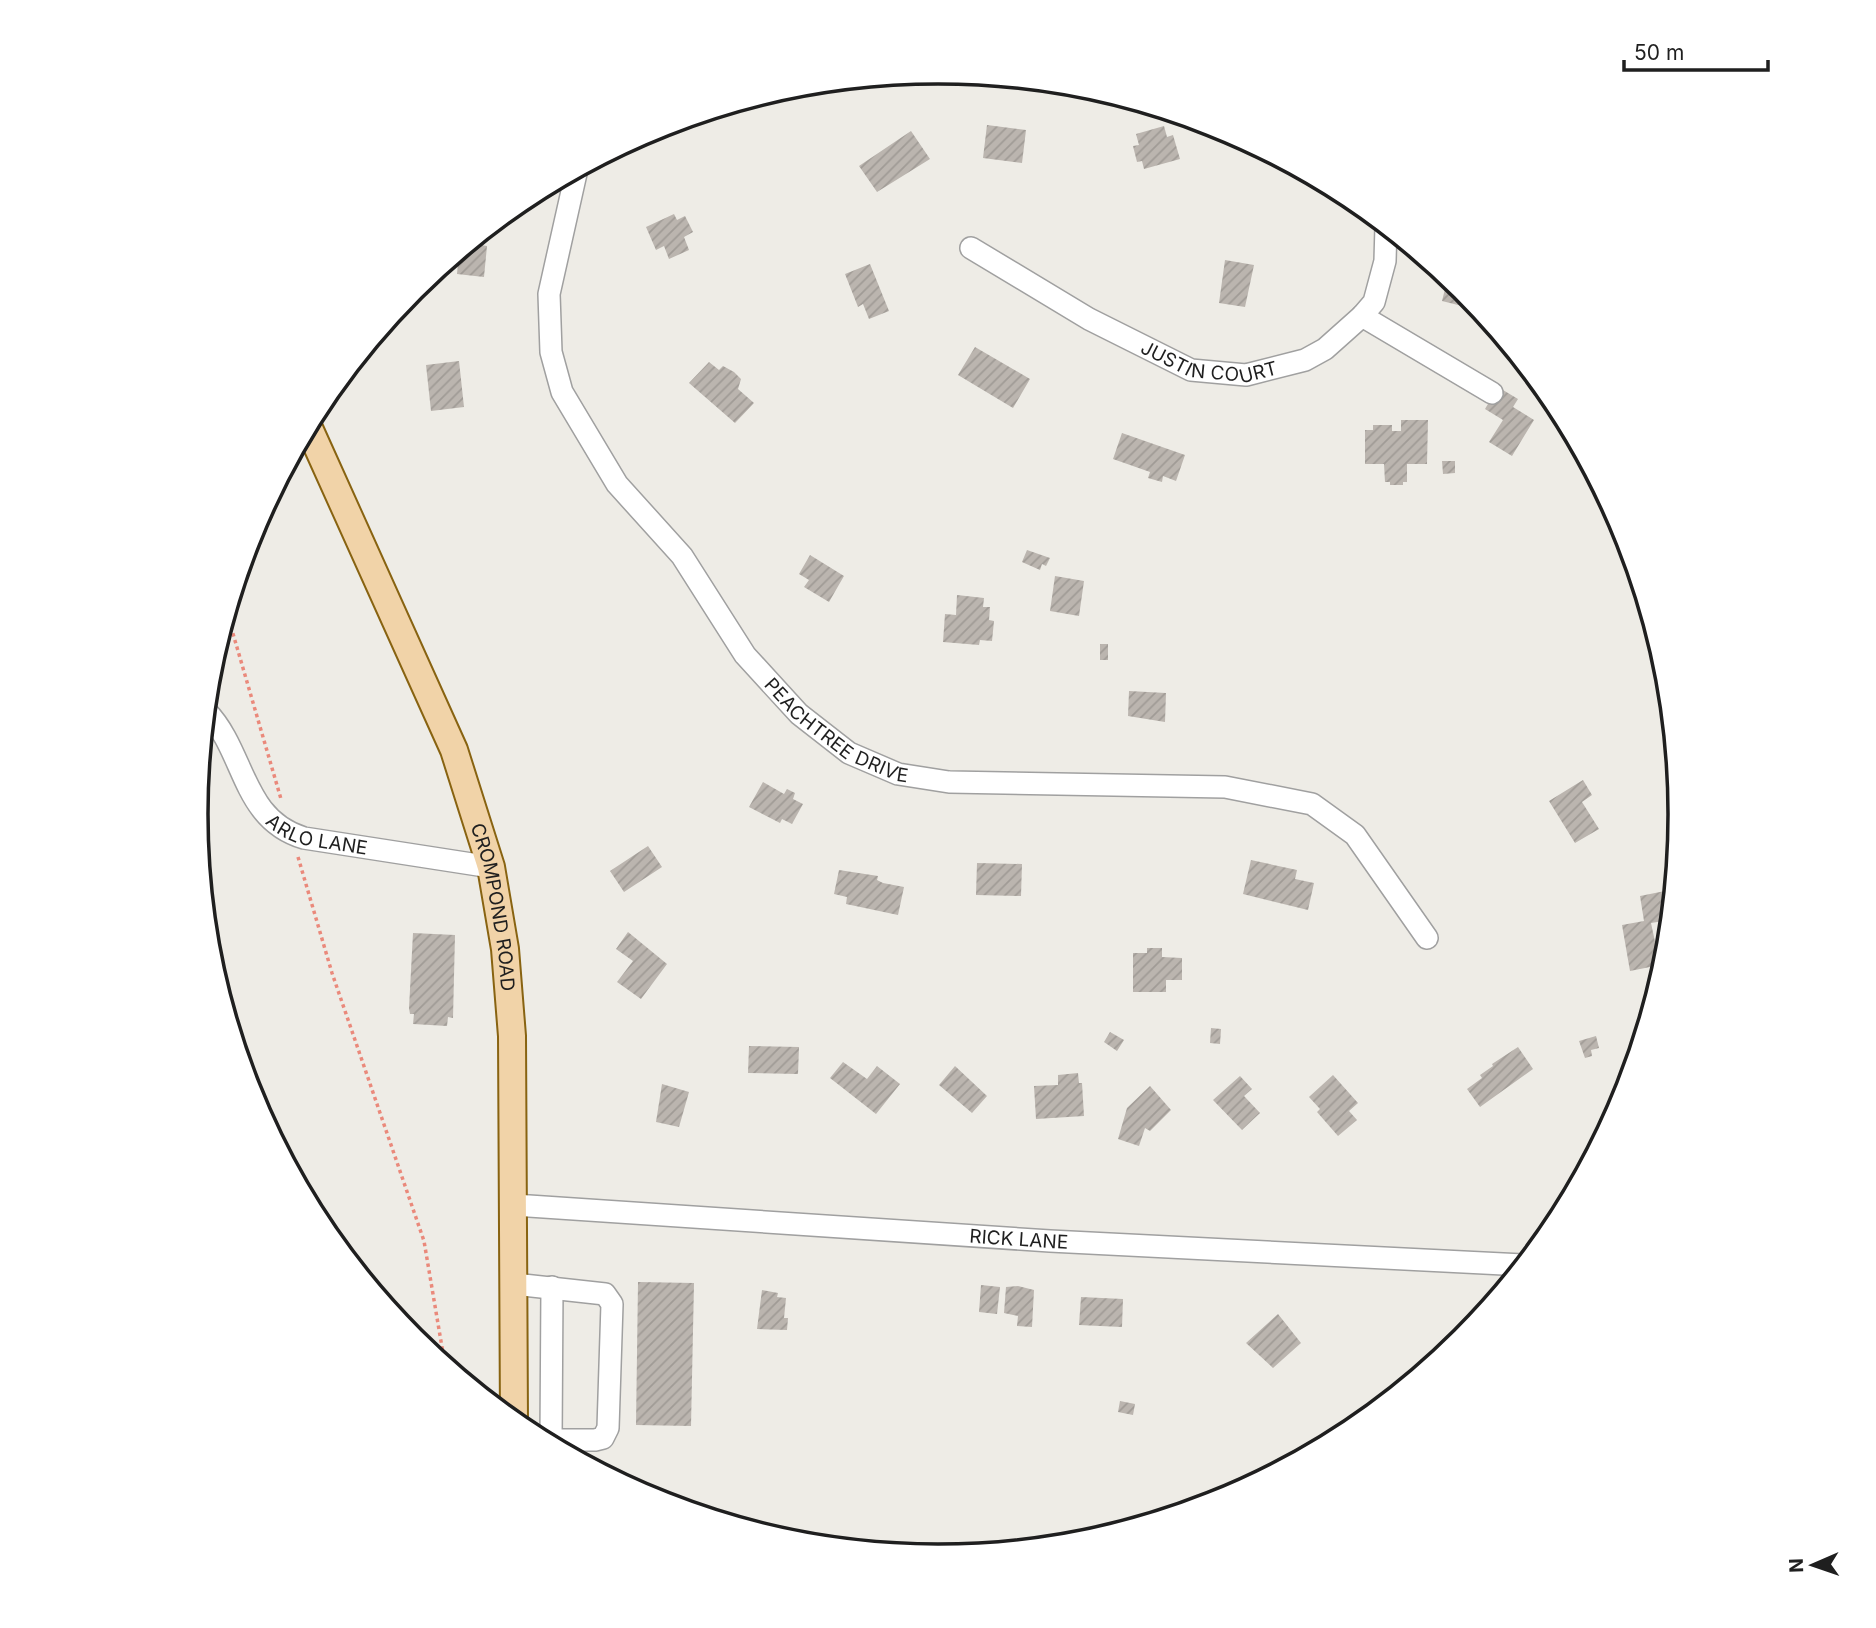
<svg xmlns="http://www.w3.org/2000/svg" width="1876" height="1628" font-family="Inter,sans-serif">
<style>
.building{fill:url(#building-hatch)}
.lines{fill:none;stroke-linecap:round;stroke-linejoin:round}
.minor-casing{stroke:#a0a0a0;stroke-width:24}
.major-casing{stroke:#886311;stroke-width:30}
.path{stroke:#ea897b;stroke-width:3.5;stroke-dasharray:3.5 3.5;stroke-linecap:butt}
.minor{stroke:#fff;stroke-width:21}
.major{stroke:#f1d3a8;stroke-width:26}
.labels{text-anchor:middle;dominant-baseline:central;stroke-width:7;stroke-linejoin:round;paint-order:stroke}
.street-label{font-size:19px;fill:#1f1f1f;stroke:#fff}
.rim{fill:none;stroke:#1f1f1f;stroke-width:3.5}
</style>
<defs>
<pattern id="building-hatch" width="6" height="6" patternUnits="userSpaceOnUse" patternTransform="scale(1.75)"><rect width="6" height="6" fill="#bbb5af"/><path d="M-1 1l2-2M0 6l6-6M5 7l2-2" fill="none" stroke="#a09b96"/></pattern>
</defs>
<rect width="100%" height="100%" fill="#eeece6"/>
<path class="building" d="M735 104 733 113 715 110Z
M987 125 1026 130 1022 163 983 158Z
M1164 126 1167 137 1173 135 1180 159 1144 169 1142 161 1137 162 1133 146 1139 145 1136 134Z
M911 131 930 159 877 192 859 166Z
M674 214 677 220 685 216 693 232 684 237 689 250 669 259 664 246 656 250 646 227Z
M482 232 481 245 487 246 484 277 457 274 459 252Z
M1225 260 1254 265 1245 307 1219 303Z
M870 264 889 311 869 319 863 304 858 307 845 274Z
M1448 277 1465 292 1462 306 1442 301Z
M975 347 1030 379 1013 408 958 375Z
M459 361 464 407 431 411 426 365Z
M709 362 719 370 723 366 734 372 741 379 738 389 754 403 735 423 689 383Z
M1498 387 1518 399 1513 407 1534 420 1512 456 1489 442 1503 420 1485 409Z
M1401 420H1428L1427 464H1407V482H1403V485H1390V482H1385L1384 464H1365V430H1373V425H1392V431H1401Z
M1122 433 1185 455 1176 481 1163 476 1162 482 1148 478 1150 472 1113 459Z
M1442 461H1455V473L1443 474Z
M1027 550 1050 558 1046 566 1042 564 1040 570 1022 562Z
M810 555 844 576 829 602 804 587 809 580 799 574Z
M1055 576 1084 581 1079 616 1050 611Z
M957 595 984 598 983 607H990L989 620 994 621 992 641 980 640 979 645 943 642 945 614 956 615Z
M1100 644H1108V660H1100Z
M1129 691 1166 693 1165 722 1128 716Z
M1583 780 1592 795 1582 802 1599 829 1575 843 1549 801Z
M763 782 784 794 787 789 795 793 793 799 803 804 792 824 782 819 780 823 749 807Z
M648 846 662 867 624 892 610 871Z
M1251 860 1297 870 1295 879 1314 883 1308 910 1243 894Z
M977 863 1022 864 1021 896 976 895Z
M839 870 878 876 877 880 883 883 904 887 898 915 846 904 847 897 834 894Z
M1665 891 1670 920 1651 923 1660 965 1630 971 1622 925 1644 921 1640 896Z
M628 932 667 964 641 999 617 982 633 961 616 949Z
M413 933 455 935 453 1018 448 1017 447 1026 413 1024 414 1014H410L409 1008Z
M1147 948H1162V957L1182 958V980H1166V992H1133V953H1147Z
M1211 1028 1221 1029 1220 1044 1210 1043Z
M1110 1032 1124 1040 1117 1051 1104 1042Z
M1596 1036 1599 1048 1591 1050 1592 1056 1585 1058 1579 1041Z
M749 1046 799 1047 798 1074 748 1073Z
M1518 1047 1533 1069 1480 1107 1467 1089 1482 1078 1480 1075 1493 1066 1492 1064Z
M843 1062 867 1079 877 1066 900 1084 876 1114 830 1078Z
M955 1066 987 1096 972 1113 939 1085Z
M1078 1073 1079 1083H1082L1084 1116 1036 1119 1034 1086 1058 1085V1075Z
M1333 1075 1358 1103 1349 1111 1357 1120 1338 1136 1317 1112 1320 1109 1309 1097Z
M1240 1076 1252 1089 1244 1096 1260 1113 1242 1130 1213 1100Z
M662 1084 689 1092 679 1127 656 1122Z
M1150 1086 1171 1110 1150 1131 1145 1128 1139 1146 1118 1139 1127 1108Z
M638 1282 694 1283 691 1426 636 1425Z
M981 1285 1000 1287 997 1314 979 1312Z
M1018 1286 1034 1290 1032 1327 1017 1326 1018 1316 1004 1313 1006 1287Z
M762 1290 778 1293 777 1297 786 1298 784 1318H788L787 1330 757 1329Z
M1081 1297 1123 1299 1122 1327 1079 1325Z
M1278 1314 1301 1343 1273 1368 1246 1343Z
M1120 1401 1135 1404 1133 1415 1118 1412Z"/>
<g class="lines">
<g class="minor-casing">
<g id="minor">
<path id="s1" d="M577 169 549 294 551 352 562 392 617 484 682 556 745 655 799 714 849 753 898 774 949 782 1225 787 1312 804 1355 835 1427 938"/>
<path id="s2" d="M971 248 1089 319 1191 370 1246 375 1305 360 1325 349 1362 316 1374 302 1385 261 1386 226"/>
<path d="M1362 316 1492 393"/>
<path id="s3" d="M206 711C246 752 241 819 304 838L491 867"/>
<path id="s4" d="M514 1205 1050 1241 1523 1265"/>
<path d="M514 1284 605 1294 612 1304 608 1428 603 1438 595 1440H542"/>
<path d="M551 1440 552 1287"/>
</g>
</g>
<g class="major-casing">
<g id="major">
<path id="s5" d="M308 426 454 750 491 867 505 949 512 1036 514 1422"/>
</g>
</g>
<path class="path" d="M227 613 281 799
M298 857 332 973 424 1241 445 1365"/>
<use href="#minor" class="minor"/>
<use href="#major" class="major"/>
</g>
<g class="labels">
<g class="street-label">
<text stroke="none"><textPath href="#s2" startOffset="268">JUSTIN COURT</textPath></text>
<text stroke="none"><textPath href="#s1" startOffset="670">PEACHTREE DRIVE</textPath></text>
<text stroke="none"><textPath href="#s3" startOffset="177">ARLO LANE</textPath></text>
<text stroke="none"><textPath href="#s5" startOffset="518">CROMPOND ROAD</textPath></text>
<text stroke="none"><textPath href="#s4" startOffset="506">RICK LANE</textPath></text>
</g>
</g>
<path d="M0 0H1876V1628H0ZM208 814a730 730 0 1 1 1460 0a730 730 0 1 1-1460 0Z" fill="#fff" fill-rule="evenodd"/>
<path class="rim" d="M208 814a730 730 0 1 1 1460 0a730 730 0 1 1-1460 0Z"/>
<g transform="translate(1813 1565) rotate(268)" stroke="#ffffff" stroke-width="5" paint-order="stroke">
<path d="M0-5L12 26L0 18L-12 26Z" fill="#1f1f1f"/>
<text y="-10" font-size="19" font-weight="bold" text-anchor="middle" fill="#1f1f1f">N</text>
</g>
<path d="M1624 60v10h144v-10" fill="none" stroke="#1f1f1f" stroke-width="3.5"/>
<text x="1634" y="60" font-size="21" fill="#1f1f1f" stroke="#ffffff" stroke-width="5" paint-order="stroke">50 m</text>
</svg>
